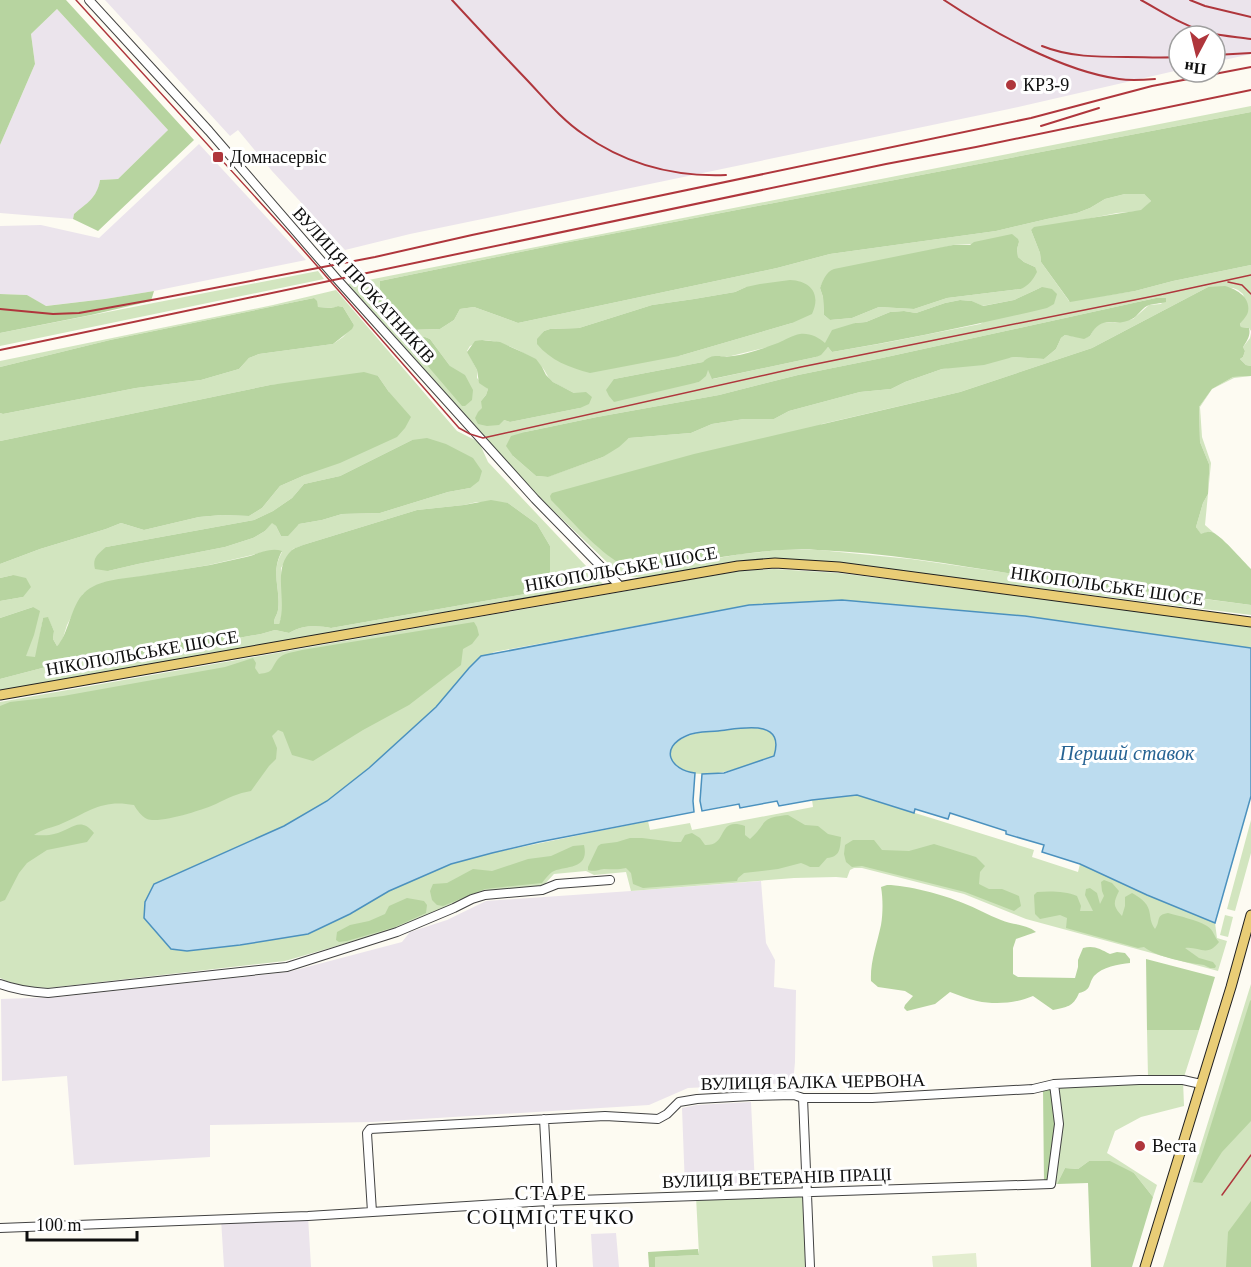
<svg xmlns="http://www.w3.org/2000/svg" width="1251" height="1267" font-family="'Times New Roman',serif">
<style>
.industrial{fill:#ebe4ec}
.green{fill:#d2e5bf;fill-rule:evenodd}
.forest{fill:#b7d4a0}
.pitch{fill:#e3edcf}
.water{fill:#bcdcef;stroke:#4b91be;stroke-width:1.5}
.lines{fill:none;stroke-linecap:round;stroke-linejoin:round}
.minor-casing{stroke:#424242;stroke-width:10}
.major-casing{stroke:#202020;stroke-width:11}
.minor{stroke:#fff;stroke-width:8}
.major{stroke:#e9cd76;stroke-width:9}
.tram{stroke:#af363c;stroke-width:1.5}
.rail{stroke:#af363c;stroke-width:2}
.poi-dot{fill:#af363c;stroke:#fff;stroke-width:2}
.labels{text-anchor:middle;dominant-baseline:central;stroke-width:6;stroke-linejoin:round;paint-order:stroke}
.poi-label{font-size:18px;fill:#0f0f0f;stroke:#fff;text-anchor:start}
.street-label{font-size:18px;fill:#0f0f0f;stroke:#fff}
.water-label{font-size:20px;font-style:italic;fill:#266393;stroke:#fff}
.quarter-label{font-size:21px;letter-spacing:1.5px;fill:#0f0f0f;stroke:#fff}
</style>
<rect width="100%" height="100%" fill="#fdfbf2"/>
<path class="industrial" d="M105 0H1251V54L1215 62V36H1179V70L1009 109 410 234 345 250 272 171 238 130 230 136Z
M57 9 168 130 118 179 100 180 98 190 90 201 74 214 73 219 0 213V145L35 64 31 34Z
M199 144 306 260 154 291 105 299 45 306 27 295 0 294V226L41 225 99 238Z
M761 881 766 943 775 960 774 987 796 990 795 1062 793 1083 688 1088 649 1105 372 1122 210 1125V1157L74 1165 67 1076 2 1081 1 999 59 997 288 972 402 942 410 932 447 920 486 901 631 891Z
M751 1102 755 1186 685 1188 682 1108 697 1105Z
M308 1216 311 1267H224L221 1219Z
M616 1233 619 1267H593L591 1234Z"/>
<path class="green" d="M1251 106V112L564 243 380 281V296L378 304 383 313 408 330 440 329 454 320 460 309 474 307 518 323 777 268 830 254 996 231 1047 219 1077 213 1090 208 1105 199 1125 194H1144L1151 201 1141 211 1117 213 1031 230 1040 253 1041 262 1069 301 1135 291 1173 281 1251 265V331L1249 328 1241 327 1240 324 1248 311 1243 294 1238 290 1233 288 1208 287 1092 348 960 392 822 424 658 570 689 563 741 554 780 550H819L911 559 1042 578 1251 605V615L840 563 774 559 648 577C632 578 625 577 612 567L538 496 348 284ZM1019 242 1017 249 1018 257 1024 262 1035 267 1021 289 947 298 914 309 879 307 852 318 830 320 824 315 823 297 820 288 824 279 953 245ZM746 287 792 323 679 356 538 339 544 331 550 329 579 328 652 305 694 299 735 292ZM1042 287 980 324 884 343 832 352 828 347 816 357 713 379 708 369 699 382 690 383 614 379 703 362 717 356H731L768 347 825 344 855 323 866 322 890 312 904 311 916 313 945 303 960 300 972 301 982 306 1014 300ZM1156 298H1166L1161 304 1149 305 1133 319 1115 323 1103 322 1096 325 1090 336 1084 338 1065 335 1061 338 1056 349 1044 359 1013 357 942 369 905 382 891 389 860 392 789 411 774 419H744L712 424 691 433 629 438 603 457 547 477 536 476 513 456 525 432 597 417 719 395 798 375 882 358ZM425 337 430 339 450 366 465 375 413 344ZM482 340C500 340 529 353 542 367 546 371 547 378 553 382 559 386 567 389 574 393L580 408 510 422 504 420 481 401 486 395 488 389 477 378V370L467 351 470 346Z
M318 271 324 279 0 346V333Z
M336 290 457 431 479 442 488 462 603 584 0 691V679L69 661 109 654H147L214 648 238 638 261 634 275 630 289 633C301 625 318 625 331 628L542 591 548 586 550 577V546L537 524 508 503 477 502 464 505 417 510 306 544 293 549 281 568 283 613 279 624H274C274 617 277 616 278 610 281 588 270 573 282 552L267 551 248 556 209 565 102 583 83 594 67 625 62 641 57 646 53 639 54 631 48 618H43L36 657H25L28 649 33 607 0 618V601L23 597 13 575 0 578V564L40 549 106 529 121 523 144 530 199 517 222 515 249 516 262 508 280 486 305 475 389 392 378 376 270 385 0 441V413L3 414 136 388 201 380 239 369 249 358 259 354 333 344 343 337 354 325 343 307 338 306 333 308 318 307 314 298 110 340 0 367V361L273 305ZM412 440 470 488 448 492 380 513 342 514 322 520 299 524 281 536 276 526 272 522 265 531 253 538 225 547 138 564 108 571 106 547 254 520 273 511 292 498 304 484 340 476Z
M1251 333V366L1246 365 1240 359 1243 357 1245 351 1243 347 1250 338Z
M1251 376 1234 378 1212 389 1200 407 1202 437 1211 463 1205 525 1231 548 1251 569C1245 563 1218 532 1211 532 1207 531 1204 534 1201 535L1196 527 1203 503 1208 494 1209 474V464L1200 442 1199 407 1212 389 1233 377Z
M774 569 839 573 1251 626V648L1025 616 842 600 749 605 494 652 469 668 436 707 369 768 327 801 284 826 154 884 145 902 144 918 171 949 187 951 240 945 308 934 350 914 389 891 451 864 492 853 648 821 650 830 690 823 692 830 813 807 812 800 857 795 1034 850 1032 857 1078 872 1080 864 1147 895 1215 923 1217 938 1227 941 1218 971 1026 919 964 894 862 868H854L850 870 847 878 836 877 794 878 631 891 626 872 594 875 586 871 554 874 543 886 485 891 395 929 285 961 48 988C30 987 17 986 0 978V702L739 571Z
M738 728C759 727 783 727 774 756 750 763 727 775 702 774 691 774 680 771 673 762 660 745 688 735 701 732 707 730 713 731 719 731 725 730 732 729 738 728Z
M1251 820V853L1235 911 1227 909Z
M1225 915 1233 917 1228 937 1220 935Z
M1251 984V1267H1163Z
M1147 1030H1199L1184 1077H1148Z
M1183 1080 1184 1106 1141 1117 1115 1131 1107 1153 1157 1185 1153 1197 1134 1173 1089 1161 1078 1169 1065 1168 1057 1184H1051L1054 1084Z
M807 1192 810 1267H655V1257L699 1255 696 1196Z"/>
<path class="forest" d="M0 0H66L194 140 98 231 73 219 74 214C87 203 97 198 100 180L118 179 168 130 57 9 31 34 35 64 0 145Z
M1251 112V265L1173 281 1135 291 1070 302 1041 262 1040 253 1031 230 1034 227 1141 210 1151 201 1144 194H1125L1105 199 1090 208 1077 213 1047 219 996 231 830 254 777 268 518 323 499 316 474 307 460 309 454 320 440 329 408 330 383 313 378 304 380 296V281L564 243Z
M1012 234 1018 239 1019 242 1017 249 1018 257 1024 262 1035 267 1037 272C1033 280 1029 285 1021 289L947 298 914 309 879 307 852 318 830 320 824 315 823 297 820 288C823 280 826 272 834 269L953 245H970L974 242Z
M790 280C812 281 821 295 812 314L792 323 679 356 590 373C570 368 550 360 537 344V339L544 331 550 329 579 328 652 305 694 299 735 292 746 287 760 284Z
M1225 286C1236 289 1251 297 1248 312 1247 316 1242 321 1240 324L1241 327 1249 328C1251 335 1247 341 1243 347L1245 351 1243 357 1240 359 1246 365 1251 366V376L1233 377 1212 389 1199 407 1200 442 1209 464V474L1208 494 1203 503 1196 527 1201 534C1204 533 1208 531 1211 532 1218 532 1245 563 1251 569V605C1181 595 1110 588 1039 578 966 567 892 553 818 550 782 548 746 553 710 559 687 563 652 575 630 568 605 560 570 519 551 500L550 496 552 493 694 454 960 392 1092 348 1208 287Z
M1042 287 1052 289 1057 294 1054 304 1047 308C976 325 904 340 832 352L828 347 821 355 816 357 712 379 708 370 706 376 699 382 614 402 609 396 606 390 614 379 703 362C713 352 720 358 733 356 748 354 764 348 778 343 785 340 793 335 800 334 810 333 818 337 825 343L832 330 855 323 866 322 890 312 904 311 916 313 945 303 960 300 972 301 983 306 1014 300Z
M154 291 151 301 91 315 0 333V294L27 295 46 306 105 299Z
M314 298 317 301 318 307 332 308 338 306 343 307 354 325 352 329 333 344 259 354 249 358 239 369 201 380 136 388 3 414 0 413V367L110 340Z
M1156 298H1166V302C1160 304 1153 303 1147 306 1141 309 1138 316 1132 319 1113 329 1103 312 1090 336L1084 339 1065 335 1061 338 1056 349 1044 359 1013 357 984 365 942 369 905 382 891 389 860 392 789 411 774 419H744L712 424 691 433 629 438 619 447 603 457 548 477 536 476 513 456 506 446 511 436 525 432 597 417 719 395 798 375 882 358Z
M425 337 430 339 450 366 465 375 473 390 472 400 465 406H462L414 350 413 344 415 338Z
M482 340 500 342 522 352 536 359 542 367 546 375 553 382 574 393 586 392 592 397 589 404 580 408 510 422 504 420 499 425 487 426 478 424 475 418 478 412 482 408 481 401 486 395 488 389 479 383 477 370 467 352 475 341Z
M364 372 378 376 389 392 411 417 405 428 397 437 340 463 305 475 280 486 262 508 249 516 222 515 199 517 144 530 121 523 106 529 40 549 0 564V441L270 385Z
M427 438 446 444 473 458 482 471 479 481 470 488 448 492 380 513 342 514 322 520 299 524 288 536H281L276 526 272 523 265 531 253 538 225 547 138 564 108 571 95 569C92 558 98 554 106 547L254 520 273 511 292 498 304 484 340 476 412 440Z
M491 500 508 503 537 524 550 546V577L548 586 542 591 331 628C318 625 301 625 289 633L275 630 261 634 238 638 214 648 147 654H109L69 661 0 679V618L33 607 40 611 34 635 26 656 35 657 43 618 48 617 54 631 53 639 57 646C68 636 71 605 84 593 99 579 122 579 141 576 164 572 187 569 210 565 222 562 234 560 246 557 258 554 270 547 282 551 270 573 281 588 278 610 277 616 274 617 274 624H279C288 600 271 569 292 550 296 547 301 546 306 544L417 510 464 505Z
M13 575 26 578 31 587 23 597 0 601V578Z
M474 622 477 627 479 635 472 644 463 649 461 665 409 705 363 730 313 761 292 755 283 732 278 730 272 736 277 748 276 759 269 766 251 791C238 793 228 798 216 804 202 810 160 824 147 819 141 816 137 810 134 805 103 799 90 811 63 823 53 828 43 828 34 835 40 835 48 836 54 834 71 831 79 815 94 833L87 842 47 850 27 863 19 873 5 900 0 902V706L10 702 63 696 225 667 253 658 256 663 255 668 259 674C275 672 270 669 278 659 283 653 294 652 302 650Z
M788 815 805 825 818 826 828 834 841 837C840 849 840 857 827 858L819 867H810L806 865 801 863 778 869 744 873 738 878 737 881 643 888 633 884 631 873 626 868C618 870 612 869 604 869 597 870 595 872 588 870V867L598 846 601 844 617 842 630 838H642L674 842H681L685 835 692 833 700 838 705 845C729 846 716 816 745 826V835L750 839C769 822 758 818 788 815Z
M853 840H874L882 850 909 851 934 844 976 857 985 866 980 872 979 884 989 889H1002L1019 896 1021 906 1014 911 965 892 862 866 852 867 846 862 844 854 845 845Z
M584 845C590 871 564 865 552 872 548 875 545 879 542 883L485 889 443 906 437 905 432 900 430 891 433 884 447 883 473 869 492 871 528 859 551 856 573 846Z
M1104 880 1112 883 1119 891C1113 903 1113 906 1122 916L1125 906V897L1132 893C1139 897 1147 902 1149 910 1151 918 1150 922 1155 929 1161 921 1155 915 1168 913 1179 916 1197 920 1207 926 1214 930 1214 937 1219 942 1207 958 1199 946 1185 948L1199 958 1213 962 1216 966 1215 968H1210L1204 965C1188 963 1156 957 1144 947L1138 948 1066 928 1067 918 1060 915 1040 919 1035 914 1034 895 1037 892C1050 891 1065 891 1077 896L1081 906 1080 911H1093L1085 895 1086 889 1090 888 1097 893 1100 904 1104 896 1102 891 1101 882Z
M887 885C907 885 944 895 963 903 976 908 988 915 1001 920 1012 925 1027 924 1036 932L1016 939 1013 948V974L1018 977 1075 978 1078 967V960L1083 948C1094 945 1100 949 1110 954L1117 952 1125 953 1130 959V963C1119 964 1102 967 1094 976 1088 984 1092 990 1079 993 1073 1007 1067 1007 1053 1010L1033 996C1017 1003 996 1005 977 1001 968 999 959 995 950 992L935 1004 907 1011 904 1008 905 1005 913 996 905 991 878 987 871 981C870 962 877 944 881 925 883 913 883 899 881 887Z
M407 898 424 901 427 905 426 913 395 927 347 941 339 942 336 940 337 932 350 925 369 921 385 914 389 906Z
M1146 959 1215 977 1199 1030H1147Z
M1251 1000V1121L1222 1152 1202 1183 1193 1182 1250 1001Z
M1054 1084 1059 1124 1051 1184H1044L1043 1088Z
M1089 1161H1110L1134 1173 1153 1197 1132 1267H1091L1088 1183 1057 1184 1065 1168 1078 1169Z
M1251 1201V1267H1226L1228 1232Z
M698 1249 699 1255 655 1257V1267H649L648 1252Z"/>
<path class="pitch" d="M976 1253 977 1267H933L932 1256Z"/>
<path class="water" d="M842 600 1025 616 1251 648V796L1215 923 1147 895 1080 864 1042 852 1044 845 1006 834V831L950 813 948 819 915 809 914 813 857 795 812 800 779 806 777 801 740 808 739 804 702 811 700 801 702 774 724 773 774 756C786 717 739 729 718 731 707 732 696 731 686 736 659 748 670 770 695 773L693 801 694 812 539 842 492 853 451 864 389 891 350 914 308 934 240 945 187 951 171 949 144 918 145 902 154 884 284 826 327 801 369 768 436 707 469 668 481 656 749 605Z"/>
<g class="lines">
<g class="minor-casing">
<path id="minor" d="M89 0 209 131 336 278 535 499 620 586
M0 984C16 990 31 992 48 993L287 967 397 932 454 908 472 899 485 895 542 890 557 884 610 880
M803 1098 810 1267
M544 1119 552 1267
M372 1212 367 1133 370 1129 605 1116 658 1119 667 1114 679 1102 697 1099 751 1096 794 1095 803 1098H872L1033 1089 1054 1084 1139 1080H1183L1201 1084
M0 1228 308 1216 548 1201 1051 1184 1059 1124 1054 1084"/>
</g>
<g class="major-casing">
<path id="major" d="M0 695 738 566 775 563 839 567 1251 622
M1145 1267 1231 987 1251 915"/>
</g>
<use href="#minor" class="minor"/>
<use href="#major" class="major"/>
<path class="tram" d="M76 0 289 234 459 428 470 434 483 438 801 367 1159 295 1251 275
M1228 282 1242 285 1251 294
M1222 1195 1251 1155"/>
<path class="rail" d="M452 0C477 27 502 54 527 80 545 99 562 120 583 134 625 164 675 177 726 175
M944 0C992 32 1062 71 1119 79 1131 81 1143 80 1155 79
M1141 0C1163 12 1185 27 1209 33 1223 36 1237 37 1251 39
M1190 0 1205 6 1251 17
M1042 46C1069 57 1098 57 1127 57 1144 57 1161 58 1179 57
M1215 55 1251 53
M1041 126 1099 108
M0 309 53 314 79 313 157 299 375 257 472 235 1031 118 1152 86 1251 67
M0 350 886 164 976 147 1251 90"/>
</g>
<g class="poi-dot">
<circle cx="1011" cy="85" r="6"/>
<rect x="212" y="151" width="12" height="12" rx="3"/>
<circle cx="1140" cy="1146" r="6"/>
</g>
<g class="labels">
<g class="poi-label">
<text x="1023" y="85">КРЗ-9</text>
<text x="230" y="157">Домнасервіс</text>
<text x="1152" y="1146">Веста</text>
</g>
<g class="street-label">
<text transform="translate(364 285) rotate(48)">ВУЛИЦЯ ПРОКАТНИКІВ</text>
<text transform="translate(621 569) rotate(-10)">НІКОПОЛЬСЬКЕ ШОСЕ</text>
<text transform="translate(1107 586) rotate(8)">НІКОПОЛЬСЬКЕ ШОСЕ</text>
<text transform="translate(142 653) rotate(-10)">НІКОПОЛЬСЬКЕ ШОСЕ</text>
<text transform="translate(813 1082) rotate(-1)">ВУЛИЦЯ БАЛКА ЧЕРВОНА</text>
<text transform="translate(777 1178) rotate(-2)">ВУЛИЦЯ ВЕТЕРАНІВ ПРАЦІ</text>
</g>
<g class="water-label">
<text x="1127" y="753">Перший ставок</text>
</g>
<g class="quarter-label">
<text x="551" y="1193">СТАРЕ<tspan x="551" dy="24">СОЦМІСТЕЧКО</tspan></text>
</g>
</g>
<g transform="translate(1197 54) rotate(187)"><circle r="28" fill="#ffffff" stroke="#9f9f9f" stroke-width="1.5"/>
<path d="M0-4.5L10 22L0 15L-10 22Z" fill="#af363c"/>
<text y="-9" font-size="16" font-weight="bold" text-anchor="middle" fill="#0f0f0f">Пн</text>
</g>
<path d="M27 1231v9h110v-9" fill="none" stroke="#0f0f0f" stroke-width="3"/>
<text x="36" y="1231" font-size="18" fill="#0f0f0f" stroke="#ffffff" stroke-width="4.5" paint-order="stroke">100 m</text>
</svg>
